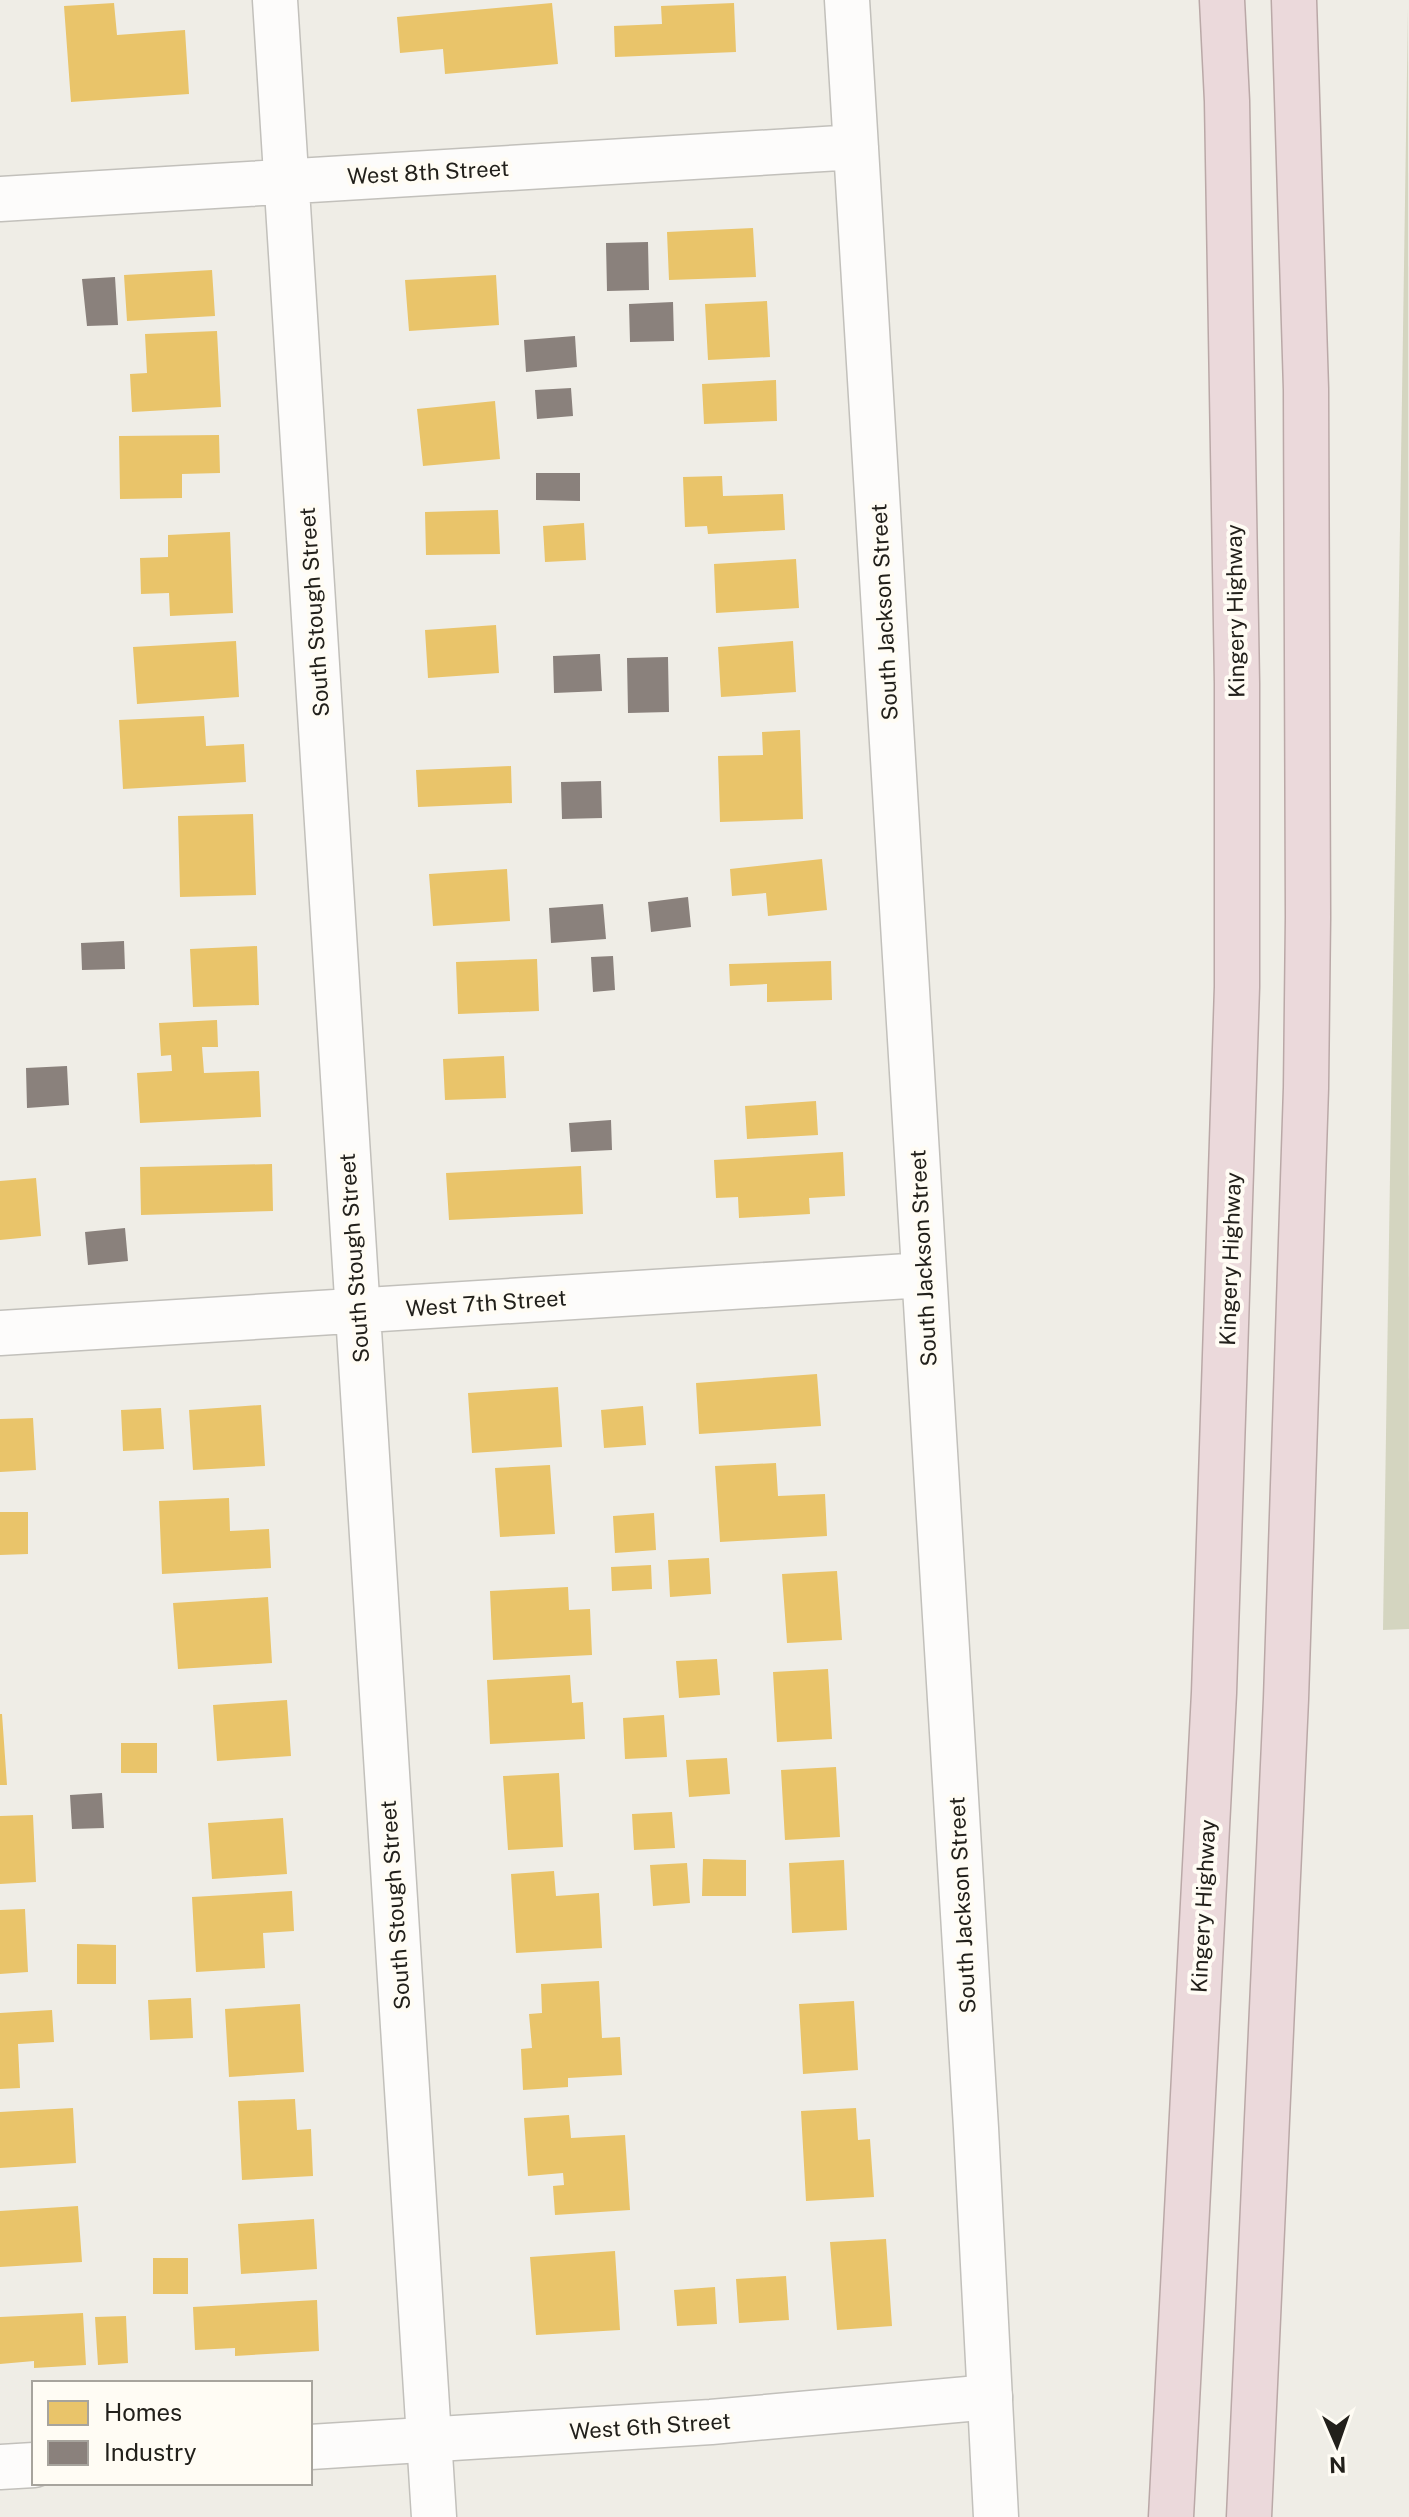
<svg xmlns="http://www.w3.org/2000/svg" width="1409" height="2517" font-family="'Public Sans',sans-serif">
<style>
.green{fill:#d4d5c0}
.homes{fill:#e9c46a}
.industry{fill:#8a817c}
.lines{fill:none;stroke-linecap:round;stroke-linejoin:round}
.minor-casing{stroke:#c2c0bb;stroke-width:47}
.tertiary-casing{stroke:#c2c0bb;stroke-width:47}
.motorway-casing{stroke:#baa8a7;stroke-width:47}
.minor{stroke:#fdfcfb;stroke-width:44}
.tertiary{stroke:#fdfcfb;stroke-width:44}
.motorway{stroke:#ebd9db;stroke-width:44}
.labels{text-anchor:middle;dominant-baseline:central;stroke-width:8;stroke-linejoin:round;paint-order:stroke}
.street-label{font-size:22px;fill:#22201b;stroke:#fffcf4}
</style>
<rect width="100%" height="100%" fill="#efede6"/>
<path class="green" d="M1408 7 1409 1629 1383 1630Z"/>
<path class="homes" d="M114 3 117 35 185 30 189 94 71 102 64 6Z
M552 3 558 64 445 74 443 49 400 53 397 17Z
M734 3 736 52 615 57 614 26 662 24 661 6Z
M753 228 756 277 669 280 667 232Z
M212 270 215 316 127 321 124 275Z
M496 275 499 325 409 331 405 280Z
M767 301 770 357 708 360 705 304Z
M217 331 221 407 132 412 130 374 147 373 145 334Z
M776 380 777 421 704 424 702 384Z
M495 401 500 459 423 466 417 409Z
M219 435 220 473 182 474V498L120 499 119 436Z
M722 476 723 496 783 494 785 530 708 534 707 526 685 527 683 477Z
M498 510 500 554 426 555 425 512Z
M584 523 586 560 545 562 543 526Z
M230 532 233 613 170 616 169 593 141 594 140 558 168 557V535Z
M796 559 799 608 716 613 714 564Z
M496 625 499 673 428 678 425 630Z
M236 641 239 697 137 704 133 647Z
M793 641 796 692 721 697 718 647Z
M204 716 206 746 244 744 246 782 123 789 119 720Z
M800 730 803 819 720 822 718 756 763 755 762 732Z
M511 766 512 803 418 807 416 770Z
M253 814 256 895 180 897 178 816Z
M822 859 827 910 768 916 766 893 732 896 730 869Z
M507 869 510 921 433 926 429 874Z
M257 946 259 1005 193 1007 190 949Z
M537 959 539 1011 458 1014 456 962Z
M831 961 832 1000 767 1002V984L730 986 729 964Z
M217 1020 218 1047H202L204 1073 259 1071 261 1117 140 1123 137 1073 172 1071 171 1055 161 1056 159 1023Z
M504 1056 506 1098 445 1100 443 1059Z
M816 1101 818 1135 747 1139 745 1106Z
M843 1152 845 1196 809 1198 810 1214 739 1218 738 1197 716 1198 714 1160Z
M272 1164 273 1211 141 1215 140 1167Z
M581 1166 583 1214 449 1220 446 1173Z
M36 1178 41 1236 0 1240V1181Z
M817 1374 821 1426 699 1434 696 1383Z
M558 1387 562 1447 472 1453 468 1393Z
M261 1405 265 1466 193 1470 189 1410Z
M643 1406 646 1445 604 1448 601 1410Z
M161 1408 164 1449 123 1451 121 1410Z
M33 1418 36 1470 0 1472V1419Z
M776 1463 778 1496 825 1494 827 1536 720 1542 715 1466Z
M550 1465 555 1534 500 1537 495 1468Z
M229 1498 230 1531 269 1529 271 1568 162 1574 159 1501Z
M0 1512H28V1554L0 1555Z
M654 1513 656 1550 615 1553 613 1516Z
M709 1558 711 1594 670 1597 668 1560Z
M651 1565 652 1589 612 1591 611 1567Z
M837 1571 842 1640 787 1643 782 1574Z
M568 1587 569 1610 590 1609 592 1655 493 1660 490 1591Z
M268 1597 272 1663 178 1669 173 1603Z
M717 1659 720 1695 679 1698 676 1661Z
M828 1669 832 1739 777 1742 773 1672Z
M570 1675 572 1703 583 1702 585 1739 490 1744 487 1680Z
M287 1700 291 1756 217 1761 213 1705Z
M0 1714H2L7 1785H0Z
M664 1715 667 1757 625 1759 623 1718Z
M121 1743H157V1773H121Z
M727 1758 730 1794 689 1797 686 1760Z
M836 1767 840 1837 785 1840 781 1770Z
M559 1773 563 1847 508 1850 503 1776Z
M672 1812 675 1848 634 1850 632 1814Z
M33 1815 36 1882 0 1884V1816Z
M283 1818 287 1874 212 1879 208 1823Z
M703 1859 746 1860V1896H702Z
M844 1860 847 1930 792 1933 789 1863Z
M687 1863 690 1903 653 1906 650 1865Z
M554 1871 556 1896 599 1893 602 1948 516 1953 511 1874Z
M292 1891 294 1931 263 1933 265 1968 196 1972 192 1897Z
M25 1909 28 1972 0 1974V1910Z
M77 1944 116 1945V1984H77Z
M599 1981 602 2038 620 2037 622 2075 568 2078V2087L523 2090 521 2049 532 2048 529 2014 542 2013 541 1984Z
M191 1998 193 2038 150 2040 148 2000Z
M854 2001 858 2070 803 2074 799 2004Z
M300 2004 304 2072 229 2077 225 2009Z
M52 2010 54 2042 18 2044 20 2088 0 2089V2013Z
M295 2099 297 2130 311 2129 313 2176 242 2180 238 2101Z
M73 2108 76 2163 0 2168V2112Z
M856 2108 858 2140 870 2139 874 2197 806 2201 801 2111Z
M569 2115 571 2138 625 2135 630 2210 555 2215 553 2186 564 2185 563 2173 528 2176 524 2118Z
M78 2206 82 2262 0 2267V2211Z
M314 2219 317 2269 241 2274 238 2224Z
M886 2239 892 2326 837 2330 830 2242Z
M615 2251 620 2330 536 2335 530 2257Z
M153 2258H188V2294H153Z
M786 2276 789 2320 739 2323 736 2279Z
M715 2287 717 2324 677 2326 674 2290Z
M317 2300 319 2351 235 2356V2348L195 2350 193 2307Z
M83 2313 86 2365 34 2368V2361L0 2364V2317Z
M126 2316 128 2363 98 2365 95 2317Z"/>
<path class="industry" d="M648 242 649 290 607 291 606 243Z
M115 277 118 325 87 326 82 279Z
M673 302 674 341 630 342 629 304Z
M575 336 577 367 526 372 524 340Z
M571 388 573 416 537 419 535 390Z
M536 473H580V501L536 500Z
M600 654 602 691 554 693 553 656Z
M668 657 669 712 628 713 627 658Z
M601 781 602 818 562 819 561 782Z
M688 897 691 927 651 932 648 902Z
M603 904 606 939 551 943 549 908Z
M124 941 125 969 82 970 81 943Z
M613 956 615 990 593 992 591 957Z
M67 1066 69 1105 27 1108 26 1068Z
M611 1120 612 1150 571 1152 569 1123Z
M125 1228 128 1261 88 1265 85 1232Z
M102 1793 104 1828 72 1829 70 1795Z"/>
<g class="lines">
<g class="minor-casing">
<path id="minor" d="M275 0 434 2517
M847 0 976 2128 996 2517
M0 199 856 147
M0 1333 924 1275"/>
</g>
<g class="tertiary-casing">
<path id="tertiary" d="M310 2447 711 2422 990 2397
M0 2467 34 2465"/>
</g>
<g class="motorway-casing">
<path id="motorway" d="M1171 2517 1214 1693 1237 987V683L1227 101 1222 0
M1249 2517 1286 1699 1306 1088 1308 917 1306 389 1294 0"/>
</g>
<use href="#minor" class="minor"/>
<use href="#tertiary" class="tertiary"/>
<use href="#motorway" class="motorway"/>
</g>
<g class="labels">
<g class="street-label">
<text transform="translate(428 172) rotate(-3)">West 8th Street</text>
<text transform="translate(1235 611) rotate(-91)">Kingery Highway</text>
<text transform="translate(314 612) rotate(-94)">South Stough Street</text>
<text transform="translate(884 612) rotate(-93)">South Jackson Street</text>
<text transform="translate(354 1258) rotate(-94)">South Stough Street</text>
<text transform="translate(923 1258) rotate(-93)">South Jackson Street</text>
<text transform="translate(1230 1259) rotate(-88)">Kingery Highway</text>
<text transform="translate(486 1303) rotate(-4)">West 7th Street</text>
<text transform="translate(395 1905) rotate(-94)">South Stough Street</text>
<text transform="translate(962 1905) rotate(-93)">South Jackson Street</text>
<text transform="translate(1203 1906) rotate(-87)">Kingery Highway</text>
<text transform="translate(650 2426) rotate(-4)">West 6th Street</text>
</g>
</g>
<rect x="32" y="2381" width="280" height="104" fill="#fffcf4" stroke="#a7a49d" stroke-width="2"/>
<rect x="48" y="2401" width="40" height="24" fill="#e9c46a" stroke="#a7a49d" stroke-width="2"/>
<text x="104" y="2421" font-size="24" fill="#22201b">Homes</text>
<rect x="48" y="2441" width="40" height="24" fill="#8a817c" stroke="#a7a49d" stroke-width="2"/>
<text x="104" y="2461" font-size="24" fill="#22201b">Industry</text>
<g transform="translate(1337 2445) rotate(178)" stroke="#fffcf4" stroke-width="6" paint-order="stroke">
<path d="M0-6L14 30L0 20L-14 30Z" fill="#22201b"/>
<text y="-12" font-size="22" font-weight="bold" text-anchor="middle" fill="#22201b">N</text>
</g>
</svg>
